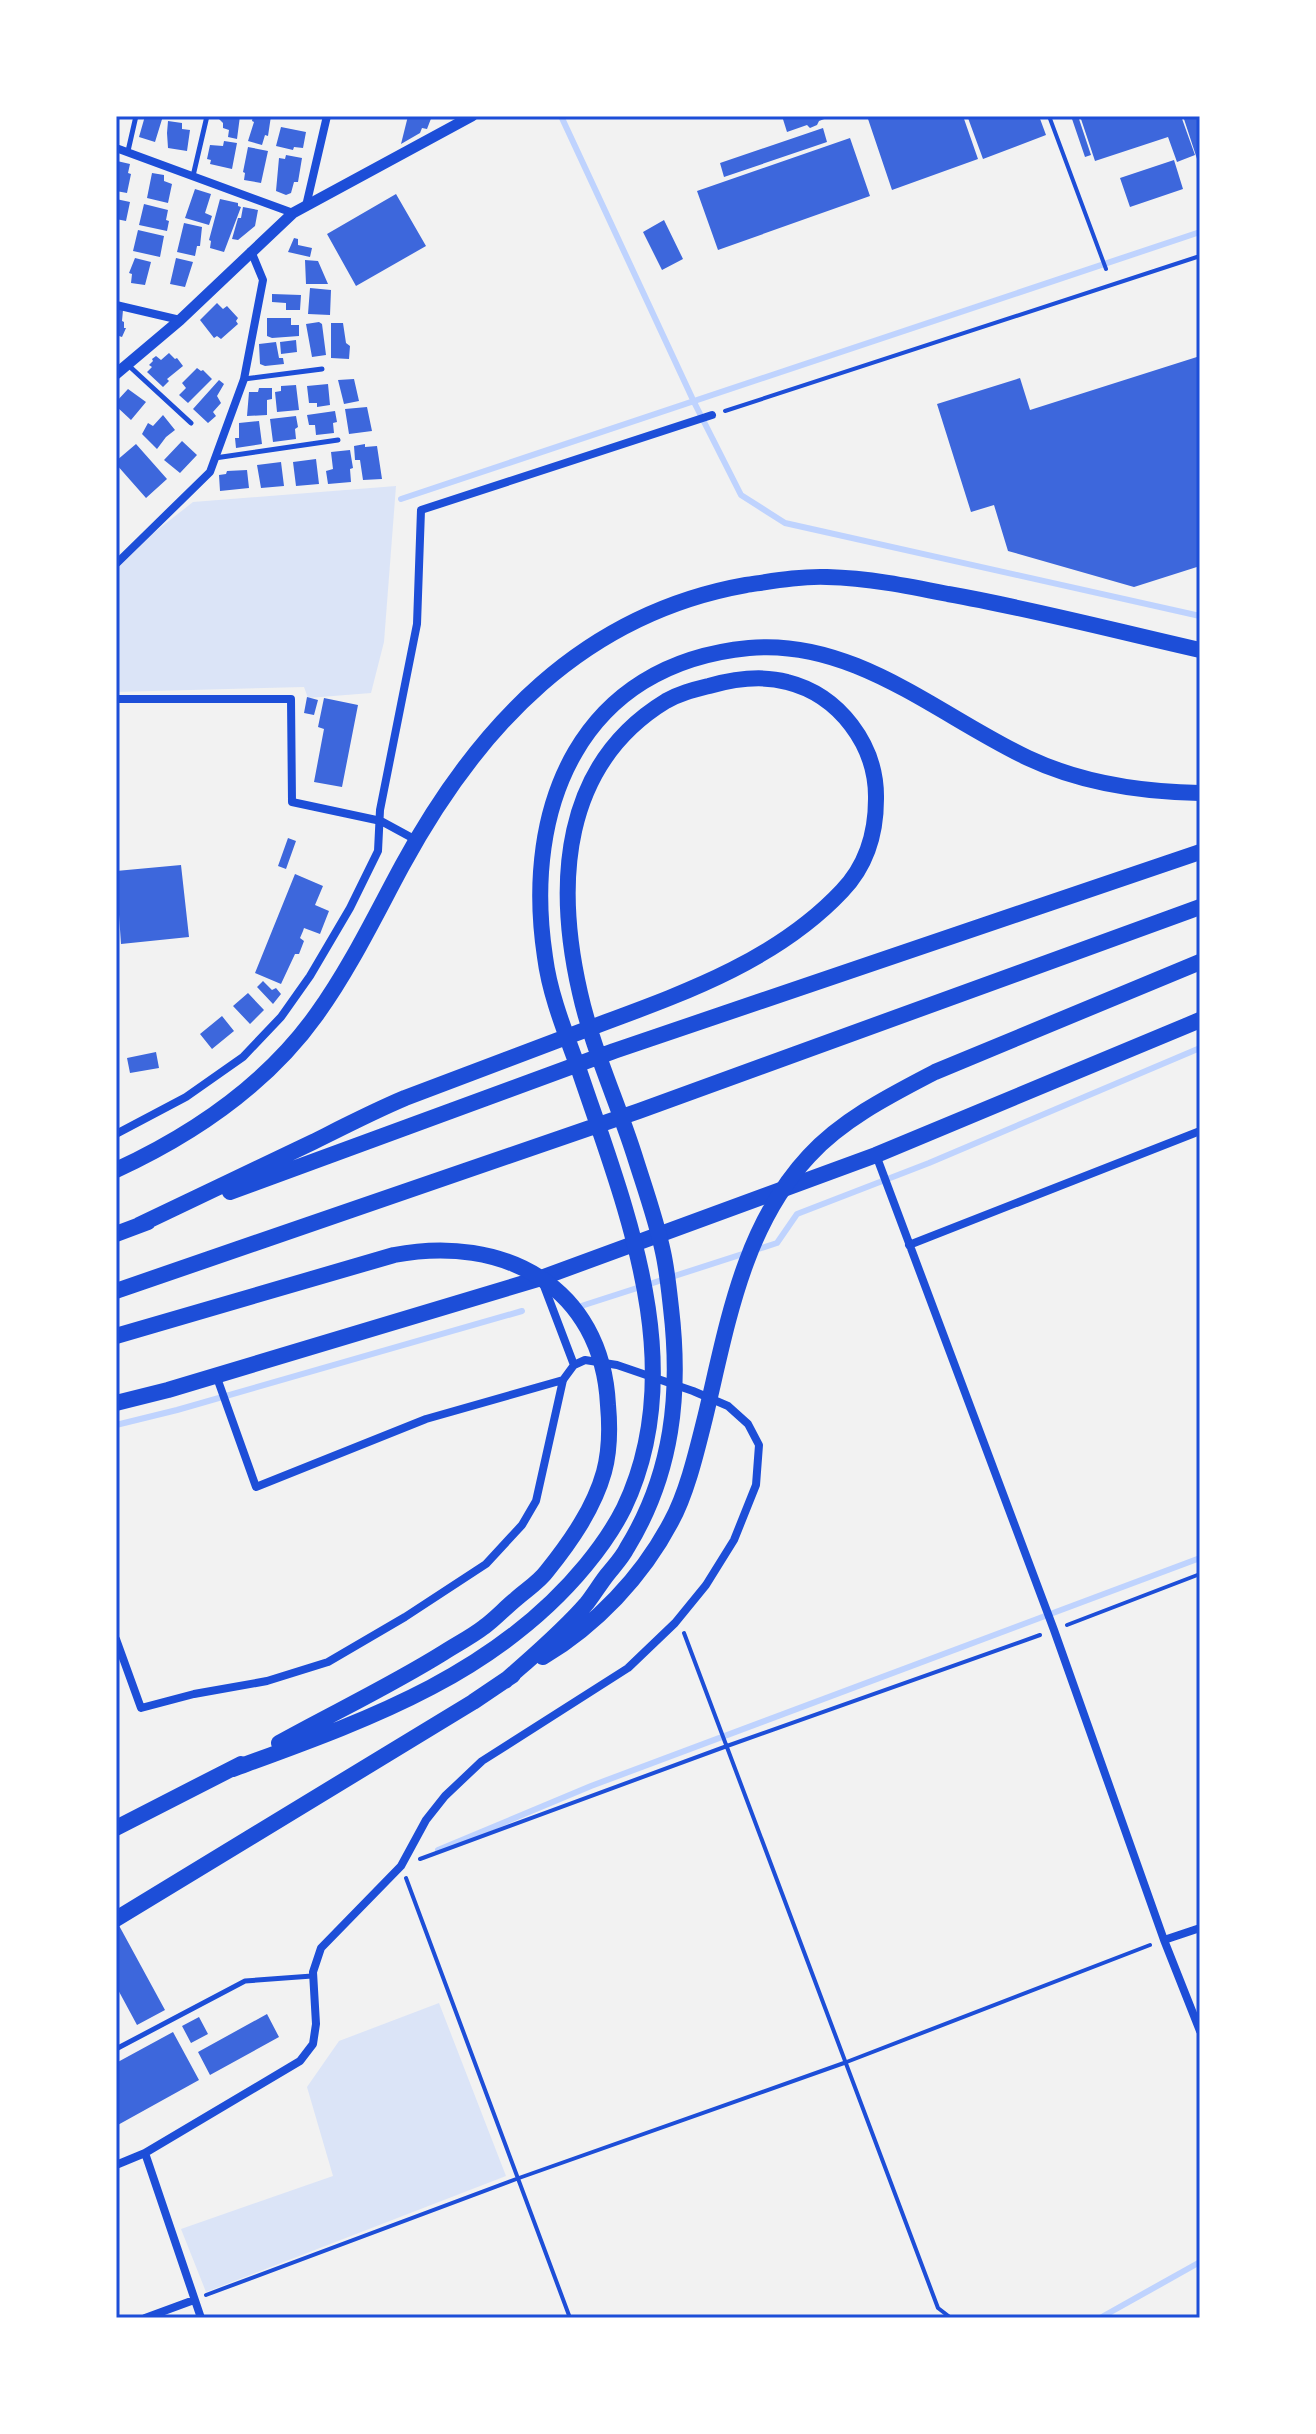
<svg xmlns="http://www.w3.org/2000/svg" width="1316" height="2434" font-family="'IBM Plex Sans',sans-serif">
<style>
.green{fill:#dbe4f7}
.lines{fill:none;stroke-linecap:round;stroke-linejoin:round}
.stream{stroke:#bfd3fe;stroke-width:6}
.building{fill:#3d67dc}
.path{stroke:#1d4ed8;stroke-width:4}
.service{stroke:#1d4ed8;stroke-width:5}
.minor{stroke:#1d4ed8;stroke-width:8}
.tertiary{stroke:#1d4ed8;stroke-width:11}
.trunk{stroke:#1d4ed8;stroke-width:16}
.motorway{stroke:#1d4ed8;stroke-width:16}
.neatline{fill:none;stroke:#1d4ed8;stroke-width:3}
</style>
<rect width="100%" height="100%" fill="#f2f2f2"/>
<path class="green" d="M396 486 384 642 371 693 308 698 304 687 116 692V570L151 535 193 502Z
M439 2003 506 2176 206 2292 181 2229 333 2176 307 2087 339 2041Z"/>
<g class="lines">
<path class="stream" d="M561 116 694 402 741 495 785 523 1200 616
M401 499 1200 232
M575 1308 777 1243 797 1214 929 1163 1200 1048
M116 1425 177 1410 522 1311
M438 1850 591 1786 1200 1558
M1100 2318 1200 2262"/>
</g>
<path class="building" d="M145 116H163L155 142 139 137Z
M219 116H240L237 139 228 137 229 130 223 128V123L219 119Z
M253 116H271L268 136 265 135 262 145 248 141 254 122 252 121Z
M408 116H432L427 129 422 128 420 133 401 144Z
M782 116H832L819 121 817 125 810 128 807 125 787 132Z
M867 116H963L978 159 892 190Z
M973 116H1039L1046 135 983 159 968 118Z
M1071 116H1078L1091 155 1085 157Z
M1080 116H1181L1195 155 1177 162 1168 137 1095 161Z
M1183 116H1200V165H1199Z
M168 121 182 123V129L190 130 187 151 168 148 167 133Z
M281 127 306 132 303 148 294 147 293 150 276 146Z
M823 128 827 142 724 177 720 163Z
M850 138 870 196 718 250 697 191Z
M224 141 237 143 232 169 210 164 211 160 207 159 210 145 223 146Z
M248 147 268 151 261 183 244 180 245 173 243 172Z
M286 155 302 158 298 182H294L291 193 286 195 276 191 279 158 285 159Z
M1174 160 1183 189 1130 207 1120 178Z
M117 161 130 164 128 173 131 174 127 193 116 191Z
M152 173 164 175V181L172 184 168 203 147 198Z
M195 189 211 194 205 213 212 216 209 225 185 218Z
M396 194 426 246 356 286 327 234Z
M116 199 130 202 126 221 116 219Z
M220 199 238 203V206L241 207 224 252 210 248 211 241 209 240Z
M144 204 168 210 166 220 169 221 167 231 139 225Z
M243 207 258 210 255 226 238 240 232 239 238 218H241Z
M664 220 683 259 662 270 643 232Z
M184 223 202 227 200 246H197L195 256 177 252Z
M138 230 164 236 160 257 133 251Z
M294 238 298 239V245L312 248 310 257 288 252Z
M135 258 151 262 145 285 131 283 132 274 129 273Z
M176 258 193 262 185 287 170 284Z
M305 260 318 261 328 284H306Z
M310 288 331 290 330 315 308 314Z
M272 294 301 295 300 310H286V303L272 302Z
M217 303 223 309 227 306 238 318 236 321 238 324 221 339 217 336 214 338 200 320Z
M116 309 123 310 122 321 124 322V328H126L122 337 116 335Z
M267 318H291V325H299V336L272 338 267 336Z
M319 322 322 324 326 355 312 357 306 324Z
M331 323H343L346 343 350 346 349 359 331 358Z
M296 340 297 352 281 354 280 342Z
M276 342 279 358H283L284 364 265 366 260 364 259 344Z
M169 353 175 359 177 358 183 366 167 379 169 381 163 387 147 372 152 367 149 365 153 361 152 359 156 356 161 360Z
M1200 356V566L1134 587 1008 551 994 505 971 512 937 404 1020 378 1030 410Z
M197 368 201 371 203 370 212 379 188 403 179 395 186 388 182 383Z
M354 379 359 401 344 404 338 380Z
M219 380 224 384 217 396 221 403 213 412 216 416 208 423 193 409Z
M328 384 330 405 317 407V403H309L307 386Z
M296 385 299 410 277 412 275 392 281 391V386Z
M259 388H272V399L267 400V415L247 416 249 392H258Z
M128 389 146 402 131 420 117 407 116 402Z
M367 407 372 431 349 434 345 409Z
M335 411 337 422 333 423 334 433 316 435 315 425H309L307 415Z
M163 415 175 430 166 437 157 449 142 434 148 423 153 426Z
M296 416 298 427 295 429 296 439 273 442 270 419Z
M259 421 262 444 236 448 235 438H239V423Z
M182 441 197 455 180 473 164 460Z
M136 444 167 479 146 498 116 464V461Z
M365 444V447L377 446 382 479 363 480 360 460H355L354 446Z
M350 450 353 468 350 469 351 482 328 484 326 471 333 469 331 452Z
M316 459 319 484 296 486 293 462Z
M281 462 284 486 261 488 257 465Z
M247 470 249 488 220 491 219 475 226 474 227 471Z
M307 697 318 700 314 715 304 713Z
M324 698 358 705 342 787 314 782 324 729 318 727Z
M288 838 296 841 286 869 278 866Z
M181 865 189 937 121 944 116 871Z
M295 874 323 886 315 905 329 911 320 934 304 928 303 931 300 938 304 941 299 954H295L281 984 255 973Z
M263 981 272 990 276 988 281 994 273 1004 257 987Z
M248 993 264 1010 250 1024 233 1006Z
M222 1016 234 1031 212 1049 200 1034Z
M156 1052 159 1068 130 1073 127 1058Z
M116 1920 165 2010 137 2025 116 1986Z
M267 2014 279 2037 210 2075 198 2052Z
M199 2017 208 2034 191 2043 182 2026Z
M173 2032 199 2080 116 2126V2063Z"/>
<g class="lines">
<path class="path" d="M1049 116 1106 269
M725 411 1200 256
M1067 1625 1200 1574
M684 1633 938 2308 951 2318
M420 1859 727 1746 1040 1635
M406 1878 570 2318
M206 2295 519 2178 844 2063 1150 1945"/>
<path class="service" d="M128 151 136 116
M193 176 207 116
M128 365 191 423
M244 379 322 369
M215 458 338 440
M116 2049 245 1981 312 1976"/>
<path class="minor" d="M116 148 293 213
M306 206 327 116
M116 305 180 320
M116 564 210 472 244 379 263 280 251 251
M116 699H291L292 802 381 821 416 840
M116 1134 186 1097 243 1057 281 1017 310 976 350 908 378 851 380 810 417 624 421 510 712 415
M876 1155 1054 1630 1164 1940 1200 2031
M909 1245 1200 1131
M544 1286 574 1365
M216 1375 256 1487 426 1419 563 1380
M116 1639 141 1708 194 1694 267 1681 328 1662 405 1617 486 1564 522 1525 536 1501 563 1380 574 1365 585 1360 617 1365 693 1391 728 1406 748 1424 759 1445 756 1485 734 1540 706 1585 675 1623 628 1668 482 1761 445 1796 426 1820 401 1866 321 1948 313 1972 316 2024 313 2044 300 2061 145 2153 116 2165
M1164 1940 1200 1928
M145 2153 201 2318
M145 2318 194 2300"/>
<path class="tertiary" d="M116 374 180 320 293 213 472 116"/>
<path class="trunk" d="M116 1170C194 1134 267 1084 317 1014 350 968 375 916 402 866 478 726 583 614 746 585 773 581 801 576 827 577 868 578 908 586 948 594 1033 609 1116 631 1200 650
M116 1403 168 1390 541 1278 876 1155 1200 1020"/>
<path class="motorway" d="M230 1192 614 1051 1200 852
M139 1225C197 1197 255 1170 313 1142 343 1127 374 1111 405 1098 472 1072 539 1048 606 1022 690 991 779 958 842 891 867 865 876 834 876 799 877 745 839 695 787 682 762 675 734 679 709 686 693 690 680 693 666 701 561 765 555 884 580 993 592 1047 617 1101 634 1154 644 1186 656 1219 663 1252 667 1270 669 1290 671 1308 681 1393 673 1473 627 1548 622 1558 614 1566 607 1575 600 1584 594 1594 587 1603 563 1631 533 1656 505 1681
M116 1234 148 1222
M116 1291 639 1111 1200 907
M116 1336 394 1255C503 1234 602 1286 608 1405 610 1427 610 1450 604 1472 594 1508 571 1541 547 1571 539 1582 526 1590 516 1599 505 1608 495 1619 484 1627 471 1637 457 1644 443 1653 390 1686 333 1713 279 1743
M543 1657C596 1625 642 1577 671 1522 687 1493 697 1450 705 1418 727 1327 742 1228 809 1156 843 1119 891 1095 935 1072L1200 962
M233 1769C364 1721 495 1676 586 1565 600 1548 614 1528 624 1508 692 1366 625 1207 579 1070 566 1034 550 996 545 957 522 806 581 664 749 648 854 638 939 716 1028 758 1081 783 1142 792 1200 793
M116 1828 241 1764
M116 1919 473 1702 513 1675"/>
</g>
<rect width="1316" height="2434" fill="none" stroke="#ffffff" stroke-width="236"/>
<rect x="118" y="118" width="1080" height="2198" class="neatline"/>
</svg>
